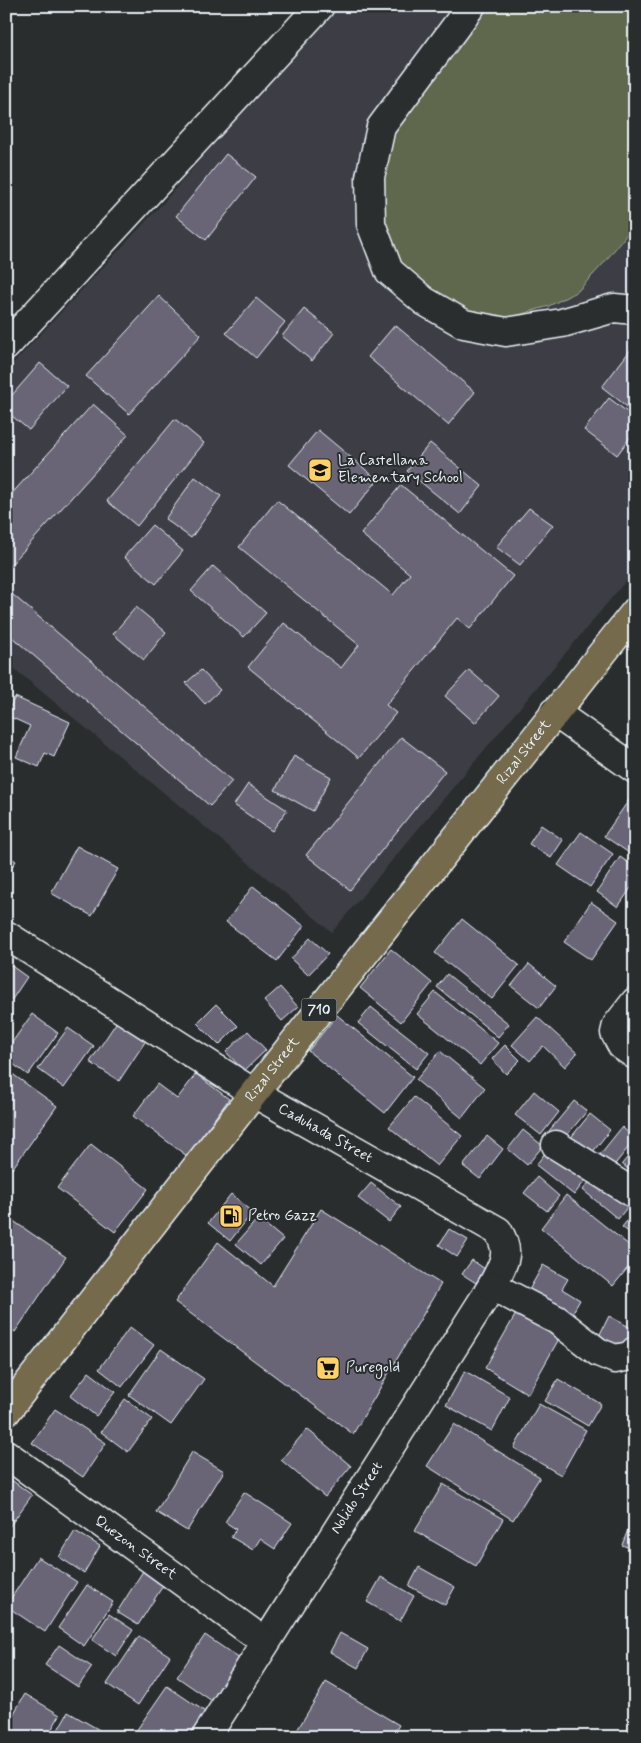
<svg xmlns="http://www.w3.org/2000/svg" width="641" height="1743" font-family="Mynerve,sans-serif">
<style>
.built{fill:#3d3e44}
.green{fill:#5f674d;stroke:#a4aca2}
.building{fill:#696577;stroke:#e8f1f8}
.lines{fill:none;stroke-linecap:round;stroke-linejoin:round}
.minor-casing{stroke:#e8f1f8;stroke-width:31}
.major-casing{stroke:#e8f1f8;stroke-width:31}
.minor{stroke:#2a2d2e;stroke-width:28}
.major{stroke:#746b4b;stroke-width:28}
.labels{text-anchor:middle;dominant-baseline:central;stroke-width:4;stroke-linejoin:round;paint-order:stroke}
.shield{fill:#2a2d2e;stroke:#afb6bb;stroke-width:1}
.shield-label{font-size:14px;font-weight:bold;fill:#e8f1f8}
.poi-label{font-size:15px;fill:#e8f1f8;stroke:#2a2d2e;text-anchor:start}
.street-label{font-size:15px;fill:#e8f1f8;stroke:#2a2d2e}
</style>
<rect width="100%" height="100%" fill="#2a2d2e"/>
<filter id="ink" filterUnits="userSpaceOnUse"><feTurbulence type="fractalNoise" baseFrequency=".02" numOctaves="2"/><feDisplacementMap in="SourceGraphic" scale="10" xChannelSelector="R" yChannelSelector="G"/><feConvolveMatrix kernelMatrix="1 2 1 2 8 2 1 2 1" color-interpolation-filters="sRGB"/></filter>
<g filter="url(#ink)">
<path class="built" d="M332 6H635V570L332 932 6 662V371L163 203Z"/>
<path class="green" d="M480 6H635V224L603 264 578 291 549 306 512 317 469 314 429 296 398 267 379 228 380 145Z"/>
<path class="building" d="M226 154 256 177 206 240 176 216Z
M159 296 201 335 129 414 86 376Z
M256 298 285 322 256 358 226 333Z
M304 309 334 333 312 361 282 336Z
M395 325 475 392 448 425 368 357Z
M635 344V413L602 387Z
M40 363 67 386 29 430 6 411V402Z
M609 398 635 418V431L617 455 584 430Z
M93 404 128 435 6 570V500Z
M175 419 204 443 137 526 107 501Z
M318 430 378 480 349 515 289 465Z
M430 443 482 486 460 514 407 471Z
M195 477 221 496 191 538 165 519Z
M401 485 513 576 470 629 457 618 386 705 396 713 359 758 248 667 284 623 341 668 359 645 239 547 277 500 393 595 410 574 361 534Z
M529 508 553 525 520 565 496 547Z
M152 525 183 551 156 584 124 557Z
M213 566 266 613 244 637 191 591Z
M6 589 232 781 210 806 6 632Z
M136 607 166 632 144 660 113 634Z
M201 670 220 690 205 704 186 683Z
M469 670 499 696 475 723 445 696Z
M15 697 70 722 54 757 45 753 39 767 16 757 30 726 6 715Z
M401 737 445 771 350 890 306 855Z
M294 756 331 777 313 811 275 790Z
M248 784 287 810 272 831 234 805Z
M633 794 635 795V857L604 836Z
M541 825 563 840 551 858 529 844Z
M581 832 613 854 590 887 558 865Z
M77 846 118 869 92 916 51 893Z
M6 855 16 861 6 875Z
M620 857 635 867V882L618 907 597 892Z
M253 886 304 926 277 961 226 922Z
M591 902 618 921 591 960 564 942Z
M462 919 519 965 492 999 435 953Z
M310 938 328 954 308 975 291 959Z
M391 949 432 983 401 1022 360 988Z
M6 962 27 977 11 1001 6 998Z
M529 964 556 986 539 1008 511 986Z
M447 974 509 1024 498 1037 437 987Z
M280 987 298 1007 282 1021 264 1001Z
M435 992 498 1043 480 1065 417 1014Z
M216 1004 238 1026 219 1045 197 1023Z
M371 1007 429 1053 416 1069 358 1023Z
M32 1014 58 1033 28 1075 6 1059V1051Z
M337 1015 413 1077 385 1113 308 1051Z
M537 1017 577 1053 565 1067 543 1046 530 1061 512 1045Z
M118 1020 147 1039 119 1081 90 1062Z
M68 1028 94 1046 64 1088 38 1069Z
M248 1031 266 1050 244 1071 226 1052Z
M505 1045 520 1060 506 1074 492 1059Z
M440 1051 485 1088 462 1118 416 1080Z
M11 1073 57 1106 12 1169 6 1166V1080Z
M196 1074 229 1099 187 1156 133 1116 157 1084 177 1099Z
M534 1091 559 1112 541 1135 515 1115Z
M414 1097 462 1136 437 1166 389 1127Z
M574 1101 587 1111 562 1141 549 1131Z
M590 1114 610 1130 588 1158 568 1141Z
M622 1127 635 1139 612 1168 598 1157Z
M523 1130 543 1146 527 1165 508 1149Z
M487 1136 503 1149 480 1179 463 1166Z
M91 1144 148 1189 115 1232 57 1188Z
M549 1148 587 1178 574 1195 536 1165Z
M635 1148V1175L622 1164Z
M594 1176 629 1205 618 1219 583 1190Z
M537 1177 559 1196 547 1211 524 1193Z
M371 1183 401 1207 389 1222 358 1198Z
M231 1194 253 1212 230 1241 208 1223Z
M566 1195 635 1250V1259L613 1286 541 1228Z
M321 1209 441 1284 353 1434 175 1302 218 1242 273 1286Z
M635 1211V1237L622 1227Z
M6 1216 66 1257 15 1332 6 1326Z
M258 1218 283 1239 261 1265 236 1244Z
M449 1229 468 1240 457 1257 439 1245Z
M472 1260 485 1269 476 1283 462 1274Z
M543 1265 568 1279 562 1289 580 1300 562 1331 520 1306Z
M517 1312 560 1337 528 1394 485 1368Z
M609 1316 633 1329 619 1356 595 1344Z
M130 1327 154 1345 122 1387 99 1369Z
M161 1349 204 1379 171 1425 129 1395Z
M465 1371 510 1397 492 1431 446 1405Z
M89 1372 115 1392 96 1416 70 1396Z
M558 1379 601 1404 588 1426 545 1401Z
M125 1399 152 1419 128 1452 101 1432Z
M539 1404 586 1430 561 1475 514 1448Z
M55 1409 106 1443 83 1477 32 1443Z
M454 1424 540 1477 513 1520 427 1466Z
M307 1429 351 1466 325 1497 281 1460Z
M192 1452 224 1471 187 1531 156 1512Z
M6 1476 32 1495 7 1530 6 1529Z
M443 1484 503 1519 476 1566 415 1531Z
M244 1492 292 1523 275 1549 260 1539 253 1550 231 1537 236 1529 225 1522Z
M635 1512V1550L622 1545Z
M75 1531 100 1546 84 1573 59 1557Z
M38 1557 77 1582 45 1632 6 1606Z
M419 1567 455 1587 445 1605 409 1586Z
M143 1571 164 1584 138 1625 117 1612Z
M381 1577 414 1596 400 1621 367 1602Z
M87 1585 113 1602 84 1646 58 1628Z
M109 1614 133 1630 116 1656 92 1640Z
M340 1633 368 1649 358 1668 330 1652Z
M205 1635 240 1659 212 1701 177 1677Z
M139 1636 170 1656 138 1705 107 1684Z
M59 1645 92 1667 78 1687 45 1665Z
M326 1682 399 1725 392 1737H293Z
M167 1686 207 1713 190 1737H144L136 1731Z
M25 1694 60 1715 47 1737H6V1727Z
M68 1712 103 1732 100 1737H54Z"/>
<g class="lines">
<g class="minor-casing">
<g id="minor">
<path d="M471 6 381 127 370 177 371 224 389 271 424 301 464 324 506 332 562 323 614 308 635 310"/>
<path d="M6 346 320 6"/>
<path d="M554 712 635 769"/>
<path id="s1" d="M6 935 254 1093 498 1231C512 1254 503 1264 492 1286L206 1737"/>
<path d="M635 1002 617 1025 615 1033 622 1046 635 1055"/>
<path d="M556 1145 635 1194"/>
<path d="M492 1286 557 1320 598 1352 615 1359 630 1356 635 1351"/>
<path id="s2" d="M6 1454 265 1642"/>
</g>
</g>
<g class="major-casing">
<g id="major">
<path id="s3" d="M6 1412 254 1093 635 612"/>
</g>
</g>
<use href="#minor" class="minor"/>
<use href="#major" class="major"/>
</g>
</g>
<defs>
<g id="school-square" transform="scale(1.25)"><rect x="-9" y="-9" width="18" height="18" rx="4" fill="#ffd166" stroke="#2a2d2e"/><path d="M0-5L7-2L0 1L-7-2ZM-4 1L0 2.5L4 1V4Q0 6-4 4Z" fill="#111"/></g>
<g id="fuel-square" transform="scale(1.25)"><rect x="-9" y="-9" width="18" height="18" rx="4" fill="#ffd166" stroke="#2a2d2e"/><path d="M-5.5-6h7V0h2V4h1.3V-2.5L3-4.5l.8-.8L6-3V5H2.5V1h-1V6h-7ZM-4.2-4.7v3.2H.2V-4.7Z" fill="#111"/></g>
<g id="supermarket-square" transform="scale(1.25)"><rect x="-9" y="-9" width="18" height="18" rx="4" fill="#ffd166" stroke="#2a2d2e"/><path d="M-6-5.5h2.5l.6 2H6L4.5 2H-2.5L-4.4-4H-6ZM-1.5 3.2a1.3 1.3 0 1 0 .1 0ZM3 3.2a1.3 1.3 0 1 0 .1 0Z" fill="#111"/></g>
</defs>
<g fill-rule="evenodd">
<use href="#school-square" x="320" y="470"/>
<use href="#fuel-square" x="231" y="1216"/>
<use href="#supermarket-square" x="328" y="1368"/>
</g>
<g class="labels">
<rect class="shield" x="301.5" y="998.5" width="35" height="23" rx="4"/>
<g class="shield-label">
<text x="319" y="1010">710</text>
</g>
<g class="poi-label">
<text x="338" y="461">La Castellana<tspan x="338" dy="17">Elementary School</tspan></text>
<text x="248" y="1216">Petro Gazz</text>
<text x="346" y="1368">Puregold</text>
</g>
<g class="street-label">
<text stroke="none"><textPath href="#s3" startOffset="839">Rizal Street</textPath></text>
<text stroke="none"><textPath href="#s3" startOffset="434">Rizal Street</textPath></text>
<text stroke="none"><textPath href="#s1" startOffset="376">Caduhada Street</textPath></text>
<text transform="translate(357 1498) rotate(-57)">Nolido Street</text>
<text stroke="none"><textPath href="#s2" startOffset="160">Quezon Street</textPath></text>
</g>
</g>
<rect width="641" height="1743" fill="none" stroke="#2a2d2e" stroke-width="25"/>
<rect x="12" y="12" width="616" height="1718" fill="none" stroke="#e8f1f8" stroke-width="2" filter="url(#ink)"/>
</svg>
